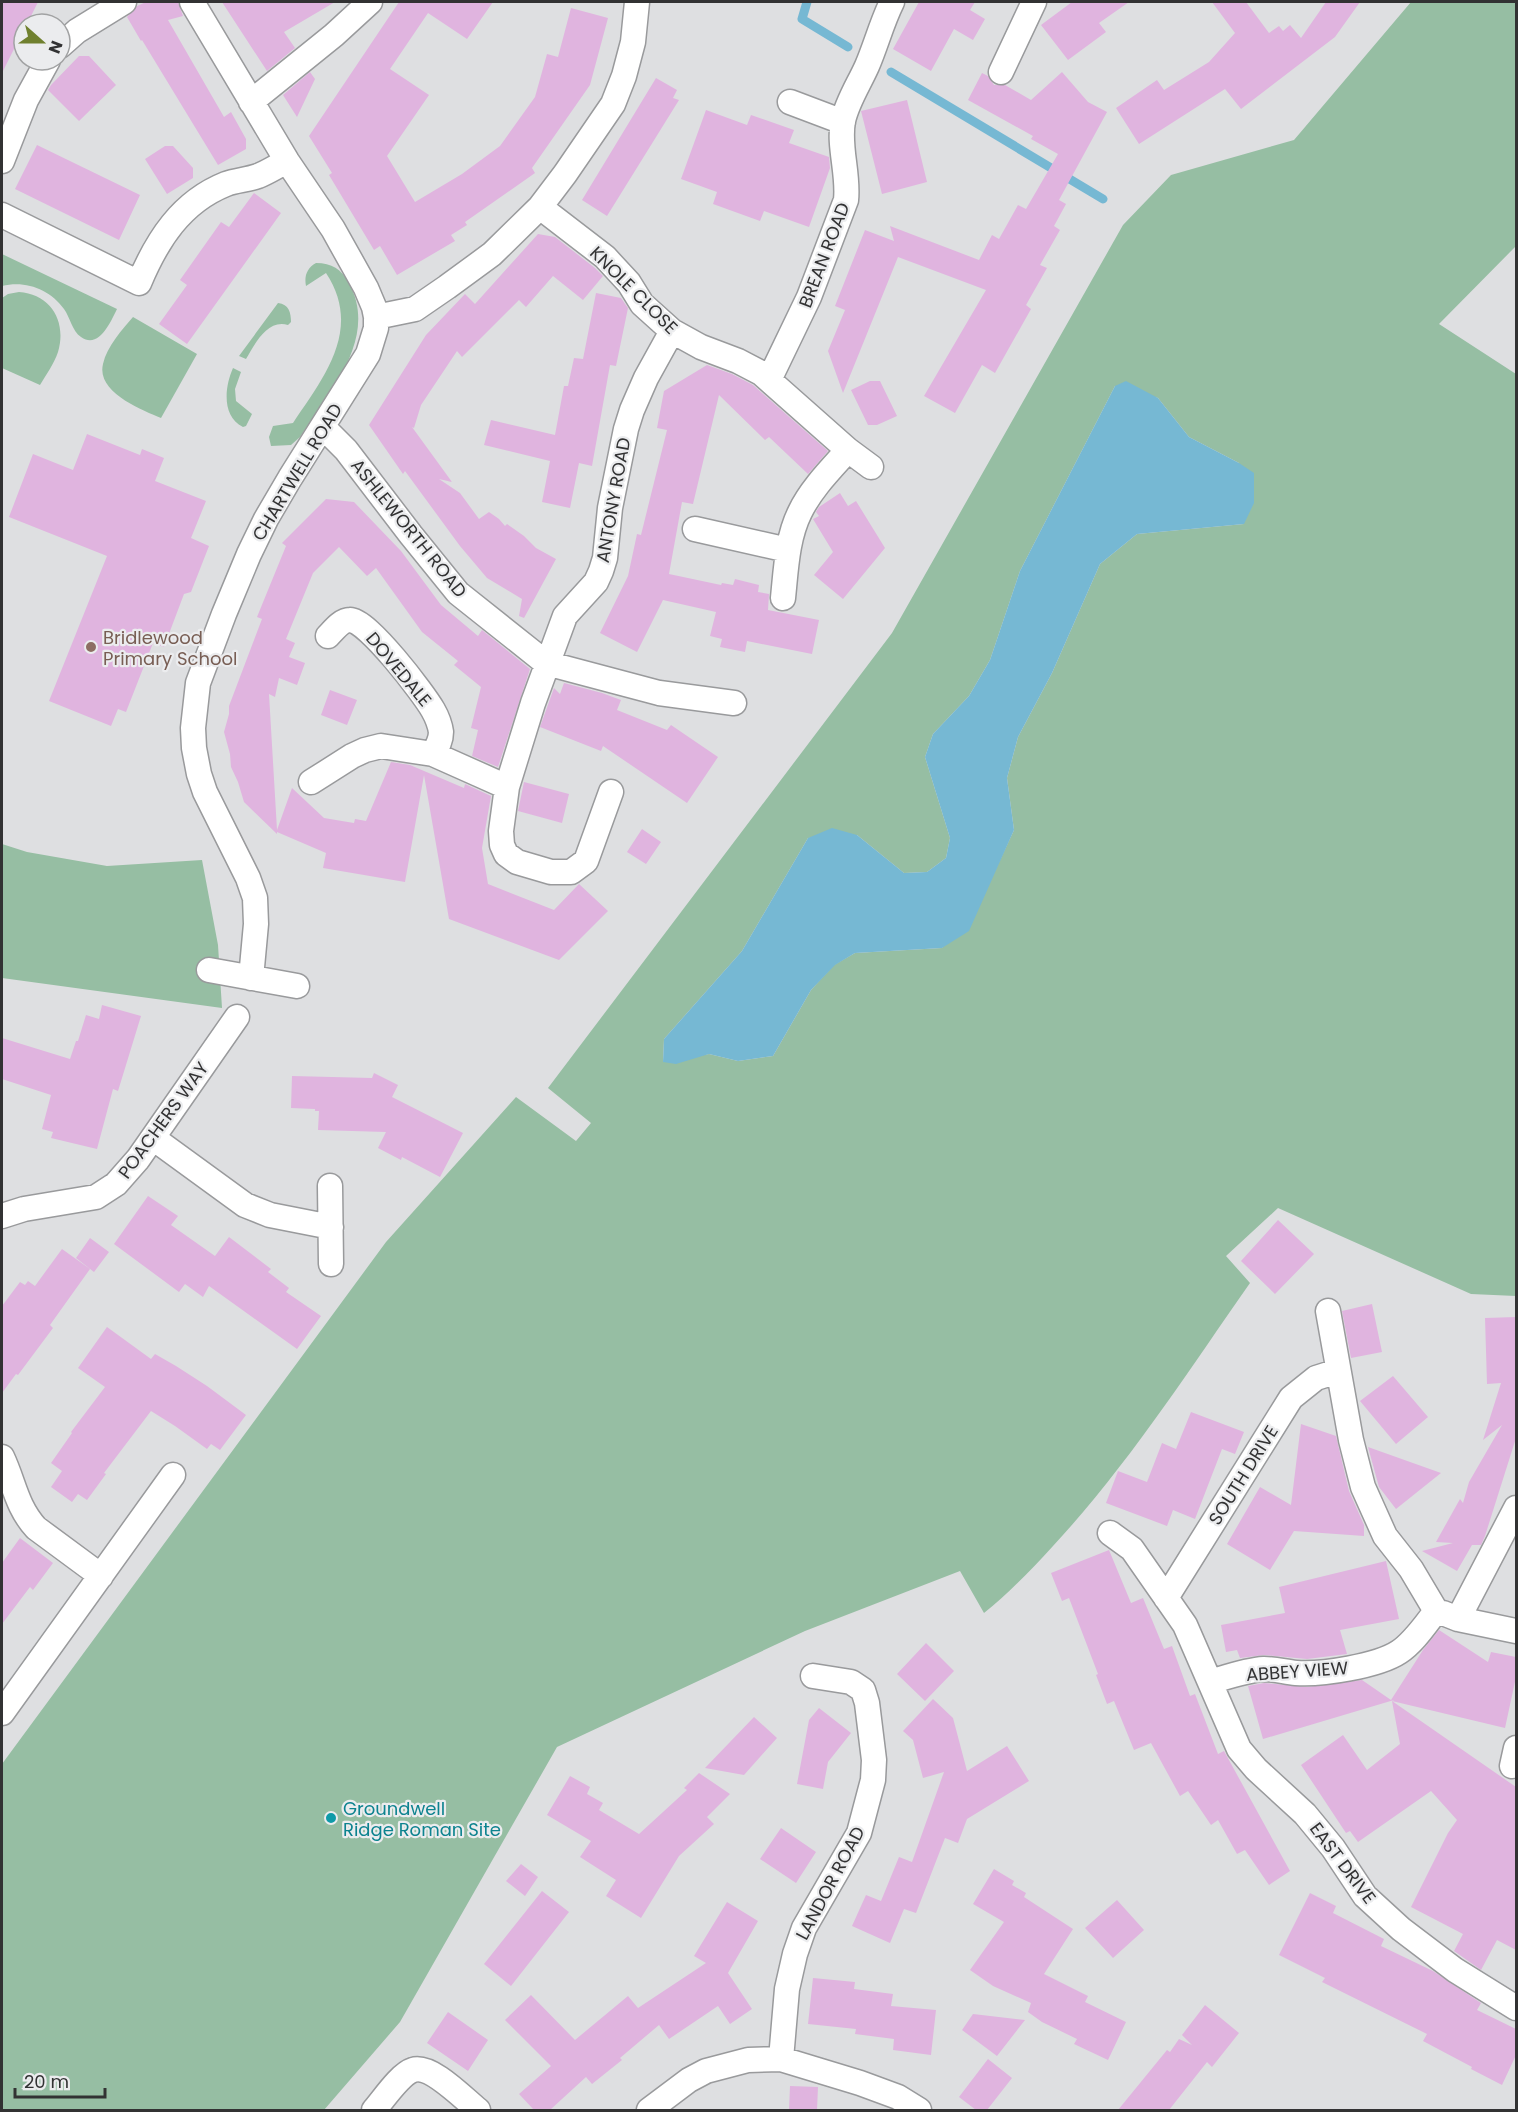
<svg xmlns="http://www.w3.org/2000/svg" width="1518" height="2112" font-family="Poppins,sans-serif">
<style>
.green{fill:#96bea3;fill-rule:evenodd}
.water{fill:#76b8d3}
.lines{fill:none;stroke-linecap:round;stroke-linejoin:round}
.stream{stroke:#76b8d3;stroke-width:9}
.building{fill:#e0b4df}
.minor-casing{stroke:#999a9c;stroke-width:27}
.minor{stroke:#fff;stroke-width:24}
.education-dot{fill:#8d6e63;stroke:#ebecee;stroke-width:2}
.culture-dot{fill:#0f9aa8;stroke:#ebecee;stroke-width:2}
.labels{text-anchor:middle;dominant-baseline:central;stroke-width:4.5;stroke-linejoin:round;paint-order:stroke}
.street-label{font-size:18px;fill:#323233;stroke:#ebecee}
.education-label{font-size:18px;fill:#785e54;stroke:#ebecee;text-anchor:start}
.culture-label{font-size:18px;fill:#0d838f;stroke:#ebecee;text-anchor:start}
</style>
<rect width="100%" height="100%" fill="#dedfe1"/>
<path class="green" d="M1411 2H1516V246L1439 324 1516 374V1296L1471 1294 1278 1208 1226 1256 1250 1283C1187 1373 1128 1465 1053 1546 1031 1570 1009 1593 984 1613L960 1571 805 1631 557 1747 400 2022 324 2110H2V1764L386 1242 516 1097 576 1141 591 1123 548 1088 892 633 1123 225 1171 175 1294 140ZM1115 386 1158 398 1189 437 1239 463 1244 524 1137 534 1100 564 1052 673 1018 737 1007 778 1014 830 994 873 942 948 855 953 834 965 811 990 773 1056 738 1061 709 1054 663 1062 664 1039 742 951 808 838 857 835 904 873 927 872 946 858 950 838 925 757 933 734 969 696 990 660 1020 571Z
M2 254 117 309C111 321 99 350 81 337 72 331 70 317 64 309 50 289 25 280 2 286Z
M316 263C332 263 341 269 349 283 379 338 329 393 300 437L291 445 271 446 269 437 273 426 293 423C324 377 363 329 326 273L306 286C304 276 307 268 316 263Z
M19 292C51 294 67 322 58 352 54 364 46 375 40 385L2 368V298L8 294Z
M278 303C289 304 291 313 291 322L288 325C267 319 255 344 246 359L239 356Z
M133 317 197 354 161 418C142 410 96 392 103 364 107 346 122 330 133 317Z
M233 368 241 372 235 389 236 401 252 414 246 426 243 427C221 416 225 386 233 368Z
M2 844 27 852 107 866 202 860 218 945 222 1008 2 978Z"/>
<path class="water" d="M1126 381 1158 398 1189 437 1239 463 1254 473V503L1244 524 1137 534 1100 564 1052 673 1018 737 1007 778 1014 830 969 931 942 948 855 953 835 965 811 990 773 1056 738 1061 709 1054 676 1064 663 1062 664 1039 742 951 808 838 832 828 857 835 904 873 927 872 946 858 950 838 925 757 933 734 969 696 990 660 1020 571 1115 386Z"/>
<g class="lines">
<path class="stream" d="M807 2 802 19 848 47
M891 72 1103 199"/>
</g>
<path class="building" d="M2 2H38L27 24H24V29L2 73Z
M146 2H178L183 16 168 20 224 117 231 112 246 139V149L218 165 142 40 141 41 127 17 137 6Z
M222 2H335L284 32 295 48 267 71Z
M399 2H493L467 39 428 13 390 69 429 95 387 156 415 202 462 174 500 146 535 97 547 54 558 57 571 8 608 18 590 85 532 168 535 173 465 222 467 225 451 235 455 241 397 275 380 246 374 250 329 175 332 173 309 136Z
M919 2H975L970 10 985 19 973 40 954 29 931 71 893 49Z
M1072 2H1129L1099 23 1106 32 1068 60 1041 25Z
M1212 2H1246L1269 33 1279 26 1283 31 1290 25 1301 38 1326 2H1360L1335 37 1241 109 1225 89 1139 144 1116 108 1157 80 1164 90 1209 62 1235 33Z
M79 56H89L116 85 79 121 48 90 51 85Z
M310 72 315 79 297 117 283 95Z
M1062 72 1088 102 1107 112 1059 200 1066 204 1054 226 1060 230 1040 265 1047 268 1026 305 1031 309 995 373 982 365 955 413 924 396 986 290 898 257 843 393 828 351 845 310 835 306 865 230 894 241 890 226 979 260 992 235 999 239 1018 205 1026 209 1058 154 1031 139 1033 136 968 100 982 73 988 76 994 85H1005L1031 100Z
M656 78 677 90 673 98 679 100 607 216 582 200Z
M907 100 927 182 882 194 861 111Z
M706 110 747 125 751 115 794 130 789 143 829 157 830 168 809 227 764 211 760 221 713 204 717 192 681 179Z
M37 145 140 195 119 240 15 189Z
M165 146H173L193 168V178L167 194 145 159Z
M254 193 281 213 187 344 159 324 187 285 180 280 221 222 229 227Z
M538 234 555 237 595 268 603 276 583 300 553 276 526 307 519 300 462 357 457 351 421 405 414 428 412 427 452 482 439 479 460 493 479 519 489 512 499 519 505 526 507 524 524 536 536 548 556 559 524 618 519 616 522 599 487 578 460 546 405 471 403 474 369 425 426 335 465 294 475 304Z
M596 293 621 298 628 308 616 366 610 365 592 466 579 463 570 508 542 502 550 461 484 445 491 420 555 435 564 386H568L574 358 583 359Z
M707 365 732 374 753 385 828 451 808 474 769 437 765 440 719 395 693 504 682 502 669 574 721 585 722 583 733 585 735 579 759 585 758 592 769 594 768 610 819 620 812 654 747 641 745 652 720 647 722 639 710 636 716 612 663 600 637 652 600 633 628 576 637 534 641 535 667 430 657 428 664 391Z
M870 381H880L897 416 877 425H868L851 390Z
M87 434 140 455 142 449 164 458 155 481 206 501 191 538 209 546 191 592 184 594 164 647 153 643 126 712 118 709 111 726 49 701 107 556 9 517 33 454 73 470Z
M840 493 848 506 856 501 885 548 843 599 814 575 833 552 813 519 819 516 816 512 819 507Z
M326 499 354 502 401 551 441 605 478 636 482 630 530 669 498 767 472 756 478 730 471 728 481 687 454 665 458 661 422 632 376 568 367 576 339 547 313 573 286 639 295 643 289 657 305 663 297 685 279 678 275 697 269 694 277 830 292 788 324 818 354 823 355 819 366 821 391 762 410 765 464 788 465 784 491 796 482 848 488 884 554 910 579 884 608 911 559 960 449 919 424 775 405 882 323 868 326 853 277 832V834L244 802 238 782 231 767 230 754 224 732 229 714V706L262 619 257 617 286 546 282 543Z
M564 683 602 693 621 700 617 710 667 730 671 725 718 757 687 803 603 746 601 751 540 727 554 688 560 694Z
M330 690 357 700 347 725 321 715Z
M524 782 569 794 562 823 518 811Z
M642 829 661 842 646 864 627 852Z
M102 1005 141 1016 118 1091 113 1089 97 1149 51 1138 53 1132 42 1129 51 1095 2 1079V1038L70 1059 76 1041H78L86 1015 99 1019Z
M374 1073 398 1085 392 1097 463 1133 440 1177 402 1157 401 1160 378 1148 386 1132 318 1130 319 1111H315V1109L291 1108 292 1076 372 1078Z
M148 1196 178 1216 171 1225 215 1256 229 1237 271 1269 268 1272 289 1288 286 1292 321 1316 297 1349 209 1286 203 1297 185 1284 179 1292 114 1244Z
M1278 1220 1314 1254 1275 1294 1241 1261Z
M90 1238 109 1252 94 1272 76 1258Z
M62 1249 90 1269 50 1325 53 1328 18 1375 16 1374 2 1393V1306L20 1282 25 1285 28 1281 35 1286Z
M1372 1304 1382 1352 1351 1358 1342 1311Z
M1516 1317V1438L1485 1536 1481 1545H1472L1457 1571 1422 1551 1453 1543 1436 1542 1460 1499 1463 1503 1469 1482 1502 1425 1483 1440 1501 1383 1487 1384 1485 1318Z
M107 1327 151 1359 155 1354 176 1366 207 1386 246 1415 220 1450 211 1444 207 1449 175 1426 151 1411 104 1473 106 1474 87 1500 78 1494 72 1502 51 1487 62 1471 51 1463 72 1433 71 1432 105 1387 78 1368Z
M1393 1376 1428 1417 1396 1444 1360 1401Z
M1191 1412 1244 1432 1235 1454 1222 1449 1195 1519 1173 1510 1167 1526 1106 1503 1118 1471 1147 1482 1162 1443 1176 1449Z
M1301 1424 1336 1436 1349 1491 1364 1525V1536L1294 1531 1270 1570 1227 1544 1260 1487 1291 1505Z
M1368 1447 1441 1473 1396 1509 1379 1487Z
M20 1538 53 1563 33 1590 30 1587 2 1624V1563Z
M1109 1550 1131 1603 1143 1598 1164 1649 1172 1646 1190 1696 1195 1694 1218 1754 1224 1751 1290 1871 1269 1885 1245 1850 1237 1854 1218 1820 1211 1825 1188 1791 1180 1796 1151 1743 1134 1750 1114 1701 1107 1704 1096 1675 1098 1674 1069 1598 1062 1601 1051 1573Z
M1386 1561 1399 1619 1340 1630 1347 1654 1307 1659 1264 1655 1240 1658 1237 1650 1226 1652 1221 1625 1285 1613 1279 1587Z
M1439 1630 1488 1662 1491 1652 1516 1657V1677L1505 1728 1392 1701 1394 1700 1263 1739 1248 1686 1264 1683 1307 1687 1362 1680 1391 1700 1423 1650Z
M926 1643 954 1671 925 1701 897 1674Z
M933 1699 953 1718 967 1771 1007 1746 1029 1781 967 1819 958 1843 945 1838 916 1913 904 1909 890 1943 852 1926 866 1895 881 1901 899 1857 912 1862 944 1772 923 1778 913 1740 903 1731Z
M1392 1701 1516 1787V1950L1497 1940 1481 1970 1454 1951 1463 1934 1411 1907 1448 1833 1457 1820 1431 1791 1358 1842 1350 1831 1346 1833 1301 1765 1343 1735 1367 1770 1400 1744Z
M819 1708 851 1733 828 1762 823 1789 797 1784 809 1720Z
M754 1717 777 1738 744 1775 705 1768Z
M699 1773 730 1794 707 1817 714 1824 679 1856 641 1918 606 1896 616 1880 580 1857 591 1841 547 1815 570 1776 590 1787 587 1794 603 1803 599 1810 639 1834 687 1790 684 1788Z
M781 1828 816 1852 796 1883 760 1859Z
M521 1864 538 1877 525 1896 506 1881Z
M994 1869 1014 1881 1012 1885 1026 1893 1024 1897 1073 1929 1044 1974 1088 1996 1085 2002 1126 2022 1108 2060 1074 2044 1077 2039 1042 2022 1028 2012 1031 2003 993 1986 970 1970 1004 1922 973 1904Z
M542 1891 569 1912 511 1986 484 1964Z
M1310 1893 1336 1906 1333 1913 1384 1939 1381 1946 1433 1971 1481 2003 1477 2010 1516 2029V2055L1502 2085 1471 2069 1472 2067 1423 2041 1427 2034 1322 1982 1325 1978 1279 1955Z
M1117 1900 1144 1930 1113 1958 1085 1928Z
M727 1902 758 1921 728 1973 752 2009 730 2024 718 2006 669 2039 659 2025 620 2058 622 2060 592 2084 586 2077 550 2110H534L519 2094 551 2066 505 2020 531 1995 575 2040 628 1996 638 2008 706 1963 694 1956Z
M813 1978 855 1982 854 1989 893 1994 891 2006 936 2010 931 2055 893 2050 894 2039 855 2034 856 2029 808 2024Z
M1205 2005 1239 2033 1212 2067 1207 2062 1169 2110H1118L1167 2050 1170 2052 1179 2039 1192 2045 1182 2035Z
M448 2012 488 2040 468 2071 427 2043Z
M973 2014 1025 2020 997 2056 962 2030Z
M988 2059 1012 2078 987 2110H976L959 2097Z
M790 2086 818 2087 817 2110H789Z"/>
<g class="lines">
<g class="minor-casing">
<path id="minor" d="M192 2 287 161 333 229 366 288 374 307 376 317V328L368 354 290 478 266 519 249 554 224 614 198 683 193 728 194 748 199 774 205 792 248 878 255 898 256 924 251 978
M60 46 77 31 124 2
M1001 72 1034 2
M251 102 334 35 370 2
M790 102 843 122
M2 161 26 100 48 60
M540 207 605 257 629 283 642 304 672 331 701 347 738 361 761 373 848 450 871 467
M2 215 139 283C157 240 181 202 226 184 236 180 247 180 258 176 268 172 277 166 287 161
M376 317 415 309 447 287 492 254 540 207 565 174 613 104 624 76 633 42 637 2
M769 380 809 297 846 200C849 174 838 146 843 121 847 102 859 84 867 66 876 45 882 22 892 2
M323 427 346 450 411 535 458 593 546 663 659 693 734 703
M695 529 788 550
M783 598C786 569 787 538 800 512 811 489 831 469 848 450
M328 636C333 631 341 620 350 620 367 619 424 694 433 710 437 717 440 725 441 732 441 741 437 747 433 754
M311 782 352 756 365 750 381 746 433 754 507 787
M611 792 586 861 571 872H551L517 862 506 854 502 845 501 831 507 787 533 703 565 616 596 582 601 571 605 558 610 508 626 429 632 410 646 378 672 331
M209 970 297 986
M153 1138 245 1205 270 1215 331 1227
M330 1186 331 1264
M2 1216 24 1209 96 1197 116 1184 138 1159 237 1017
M1328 1311 1351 1440 1363 1487 1385 1536 1411 1569 1436 1611
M2 1457C14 1482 16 1506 36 1528L101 1576
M1110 1533 1132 1549 1185 1625 1239 1749 1256 1769 1305 1814 1333 1848 1365 1896 1401 1929 1455 1970 1516 2008
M1166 1598 1291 1398 1316 1378 1338 1371
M1443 1613 1458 1619 1516 1631
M1458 1619 1516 1508
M1210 1682C1227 1677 1246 1670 1264 1669 1276 1669 1285 1672 1296 1673 1321 1675 1378 1666 1399 1652 1414 1642 1425 1625 1436 1611
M2 1713 173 1475
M1512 1766 1516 1748
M781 2059 787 1989 795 1954 804 1928 859 1833 873 1780 874 1760 867 1703 863 1690 851 1682 813 1676
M374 2110C383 2100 400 2074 413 2070 431 2064 464 2099 478 2110
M649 2110 689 2080 706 2071 748 2060 781 2059 860 2083 898 2097 919 2110"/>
</g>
<use href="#minor" class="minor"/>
</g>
<circle class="education-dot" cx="91" cy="647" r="6"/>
<circle class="culture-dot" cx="331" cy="1818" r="6"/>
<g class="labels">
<g class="street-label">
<text transform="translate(824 255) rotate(-69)">BREAN ROAD</text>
<text transform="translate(634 290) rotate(45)">KNOLE CLOSE</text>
<text transform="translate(297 472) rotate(-59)">CHARTWELL ROAD</text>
<text transform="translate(613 500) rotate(-80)">ANTONY ROAD</text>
<text transform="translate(409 528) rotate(51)">ASHLEWORTH ROAD</text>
<text transform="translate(399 669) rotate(50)">DOVEDALE</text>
<text transform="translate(163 1120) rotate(-54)">POACHERS WAY</text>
<text transform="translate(1243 1475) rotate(-58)">SOUTH DRIVE</text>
<text transform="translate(1297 1671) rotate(-4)">ABBEY VIEW</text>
<text transform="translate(1343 1863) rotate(53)">EAST DRIVE</text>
<text transform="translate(830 1883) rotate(-62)">LANDOR ROAD</text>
</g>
<g class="education-label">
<text x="103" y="637">Bridlewood<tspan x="103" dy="21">Primary School</tspan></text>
</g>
<g class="culture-label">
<text x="343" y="1808">Groundwell<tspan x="343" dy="21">Ridge Roman Site</tspan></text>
</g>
</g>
<rect width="1518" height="2112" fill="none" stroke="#323233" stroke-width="6"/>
<g transform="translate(42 42) rotate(111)"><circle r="28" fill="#ebecee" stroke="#a1a2a3" stroke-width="1.5"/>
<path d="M0-4.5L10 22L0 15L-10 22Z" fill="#70802f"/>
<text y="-9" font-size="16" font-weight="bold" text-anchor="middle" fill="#323233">N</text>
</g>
<path d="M15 2088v9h90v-9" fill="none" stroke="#323233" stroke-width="3"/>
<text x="24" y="2088" font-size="18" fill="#323233" stroke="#ebecee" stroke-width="4.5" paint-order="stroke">20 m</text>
</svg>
